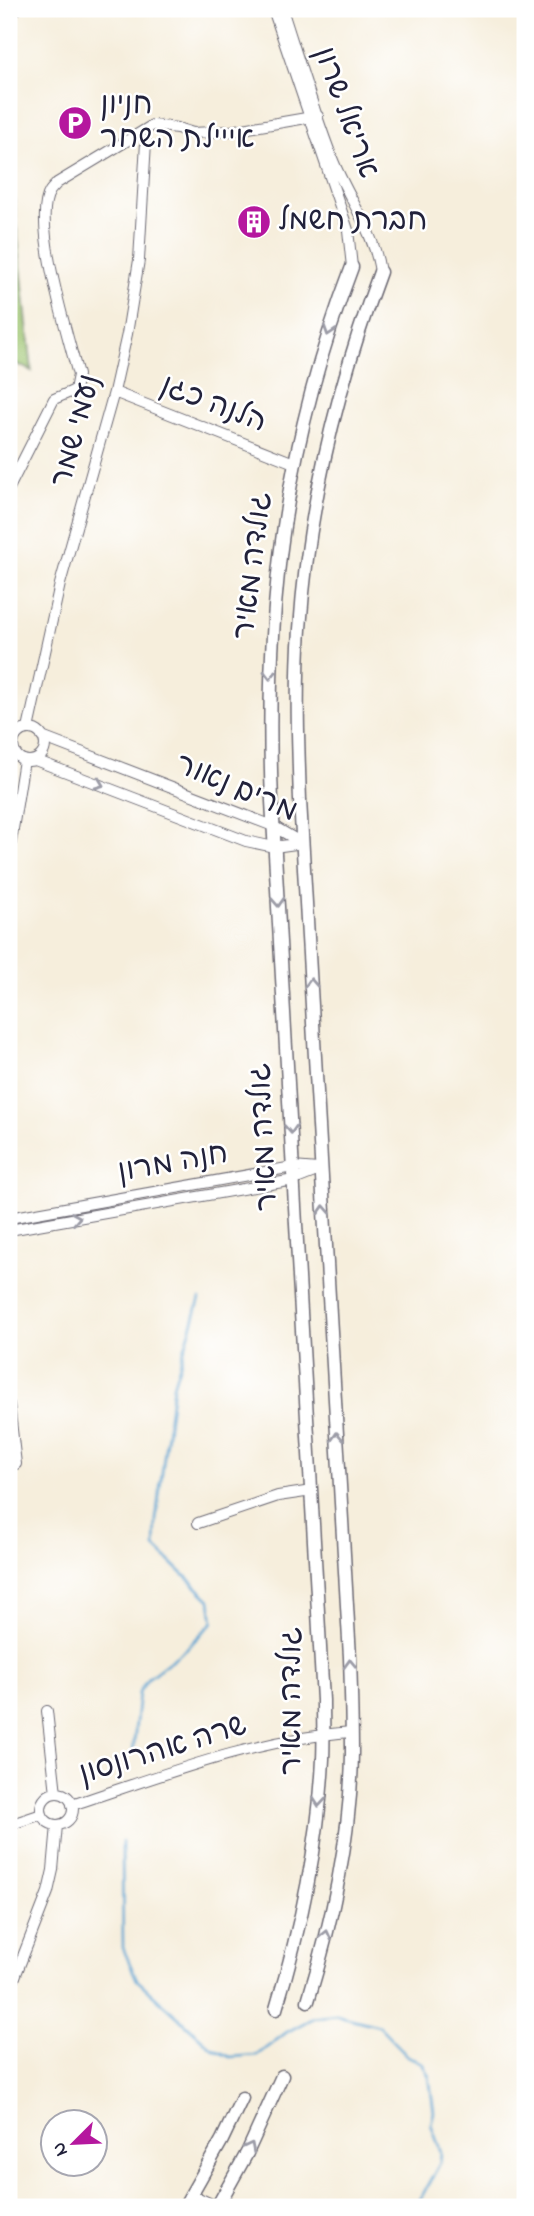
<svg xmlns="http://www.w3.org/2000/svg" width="534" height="2216" font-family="'Indie Flower','Playpen Sans Hebrew',sans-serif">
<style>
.green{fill:#9dc570;stroke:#607456;stroke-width:2}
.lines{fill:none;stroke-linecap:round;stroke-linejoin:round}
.stream{stroke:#5ba3d1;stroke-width:2.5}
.minor-casing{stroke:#6c6973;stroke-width:12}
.major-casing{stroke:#6c6973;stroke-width:15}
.minor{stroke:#fff;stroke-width:10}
.major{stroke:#fff;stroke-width:12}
.oneway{stroke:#9c9ca7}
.labels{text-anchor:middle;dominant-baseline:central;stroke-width:5;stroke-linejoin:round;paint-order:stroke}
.poi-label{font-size:30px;fill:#22223b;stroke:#fff;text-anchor:start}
.street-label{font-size:30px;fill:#22223b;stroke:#fff}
</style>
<rect width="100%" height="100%" fill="#fff"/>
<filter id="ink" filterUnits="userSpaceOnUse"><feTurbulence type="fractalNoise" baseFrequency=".0143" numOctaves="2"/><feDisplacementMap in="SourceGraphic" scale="14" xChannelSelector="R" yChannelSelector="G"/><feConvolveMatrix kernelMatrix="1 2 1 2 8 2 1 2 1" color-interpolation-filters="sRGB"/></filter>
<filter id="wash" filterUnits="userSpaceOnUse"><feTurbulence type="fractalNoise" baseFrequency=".00686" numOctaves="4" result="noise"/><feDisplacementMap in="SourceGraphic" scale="28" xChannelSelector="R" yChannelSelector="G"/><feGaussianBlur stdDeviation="1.57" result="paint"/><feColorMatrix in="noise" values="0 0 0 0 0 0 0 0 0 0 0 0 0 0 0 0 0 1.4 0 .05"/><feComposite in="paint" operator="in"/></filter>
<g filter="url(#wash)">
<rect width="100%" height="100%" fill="#f6eedc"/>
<path class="green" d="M9 154 32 371 9 360Z"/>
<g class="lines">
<path class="stream" d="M133 1753 139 1692 148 1678 186 1649 213 1622 210 1600 155 1547 156 1519 173 1386 200 1299
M122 1842 123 1948 137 1980 213 2049 230 2057 257 2055 287 2032 313 2018 336 2015 379 2026 408 2056 422 2063 429 2076 434 2112 431 2124 441 2153 440 2163 416 2207
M473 2207H474"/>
</g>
</g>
<g filter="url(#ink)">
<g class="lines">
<g class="minor-casing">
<path id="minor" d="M273 9 348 230 352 267
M282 9C298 58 313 109 332 158 347 197 374 230 380 272
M9 14 17 9
M114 392 294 463
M9 488 54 399 75 390 78 375C69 339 31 220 50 191 52 188 55 186 57 183L153 125 177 128 193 133 231 131 318 116
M28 729 60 584 114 392 127 334 139 260 146 142
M13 745a16 16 0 1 1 32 0a16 16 0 1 1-32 0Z
M42 737 273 826 302 843
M35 760 246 841 274 847 303 843
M9 854 24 760
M9 1218 293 1167 318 1169
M9 1230 294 1180 322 1169
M9 1404 16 1464
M198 1523 278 1496 312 1491
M9 1705 13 1704
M47 1711 56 1793
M41 1809a16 16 0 1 1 32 0a16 16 0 1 1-32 0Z
M72 1805C163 1775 255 1739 351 1732
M9 1825 42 1814
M9 1992 48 1892 53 1870 57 1825
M192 2195 218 2207"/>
</g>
<g class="major-casing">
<path id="major" d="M308 2001C332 1922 351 1836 352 1753 352 1721 351 1689 350 1657L300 800C298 743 296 686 300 629 308 507 337 387 380 272
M276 2009C301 1927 319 1844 323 1759 324 1739 323 1719 323 1700L272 801C264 611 284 445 352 267
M184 2207 222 2140 242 2098
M217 2207 247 2153 282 2076"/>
</g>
<use href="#minor" class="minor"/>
<use href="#major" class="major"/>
</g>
<defs><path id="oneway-chevron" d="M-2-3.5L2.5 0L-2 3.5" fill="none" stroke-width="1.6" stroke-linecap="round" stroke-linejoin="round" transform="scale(1.75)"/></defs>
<g class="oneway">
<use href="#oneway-chevron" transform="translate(329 331) rotate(108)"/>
<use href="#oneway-chevron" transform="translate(270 675) rotate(91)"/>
<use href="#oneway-chevron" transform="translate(99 784) rotate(21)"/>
<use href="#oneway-chevron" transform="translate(278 902) rotate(87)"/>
<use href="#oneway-chevron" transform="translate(311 983) rotate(-93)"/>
<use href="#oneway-chevron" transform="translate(291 1129) rotate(87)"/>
<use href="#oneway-chevron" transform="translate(324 1210) rotate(-93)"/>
<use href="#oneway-chevron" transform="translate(76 1218) rotate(-10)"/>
<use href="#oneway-chevron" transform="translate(337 1437) rotate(-93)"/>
<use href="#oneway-chevron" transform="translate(350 1664) rotate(-92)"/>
<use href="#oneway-chevron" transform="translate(319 1802) rotate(95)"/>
<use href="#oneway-chevron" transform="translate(326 1935) rotate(-77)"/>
<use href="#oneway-chevron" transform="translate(250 2147) rotate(-63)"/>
</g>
</g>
<defs>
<g id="parking-disc" transform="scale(1.75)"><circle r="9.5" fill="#b5179e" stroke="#fff"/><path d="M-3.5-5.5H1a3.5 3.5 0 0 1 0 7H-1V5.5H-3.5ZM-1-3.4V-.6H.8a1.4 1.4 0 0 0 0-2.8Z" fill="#fff"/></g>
<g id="building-disc" transform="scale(1.75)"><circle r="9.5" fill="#b5179e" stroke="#fff"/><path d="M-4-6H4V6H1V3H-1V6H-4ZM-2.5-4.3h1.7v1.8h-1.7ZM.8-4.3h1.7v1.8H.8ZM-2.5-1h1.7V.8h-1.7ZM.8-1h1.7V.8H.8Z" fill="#fff"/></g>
</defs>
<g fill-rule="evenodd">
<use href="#parking-disc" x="75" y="123"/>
<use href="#building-disc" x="254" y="222"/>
</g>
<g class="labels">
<g class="poi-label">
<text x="100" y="106">חניון<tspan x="100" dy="34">אייילת השחר</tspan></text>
<text x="278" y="222">חברת חשמל</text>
</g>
<g class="street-label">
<text transform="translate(345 113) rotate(70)">אריאל שרון</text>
<text transform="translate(213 405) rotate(21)">הלנה כגן</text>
<text transform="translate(77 431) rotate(-75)">נעמי שמר</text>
<text transform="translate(254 566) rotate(-83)">גולדה מאיר</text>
<text transform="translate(236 789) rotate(23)">מרים נאור</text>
<text transform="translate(265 1137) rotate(-93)">גולדה מאיר</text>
<text transform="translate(173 1164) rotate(-10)">חנה מרון</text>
<text transform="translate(293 1701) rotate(-90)">גולדה מאיר</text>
<text transform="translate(163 1751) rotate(-17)">שרה אהרונסון</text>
</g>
</g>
<rect width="534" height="2216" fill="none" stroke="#fff" stroke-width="35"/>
<g transform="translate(74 2143) rotate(246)"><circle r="33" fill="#ffffff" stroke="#a7a7b1" stroke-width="2"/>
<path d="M0-5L12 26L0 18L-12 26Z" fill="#b5179e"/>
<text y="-10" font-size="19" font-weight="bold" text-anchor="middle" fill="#22223b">N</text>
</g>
</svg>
